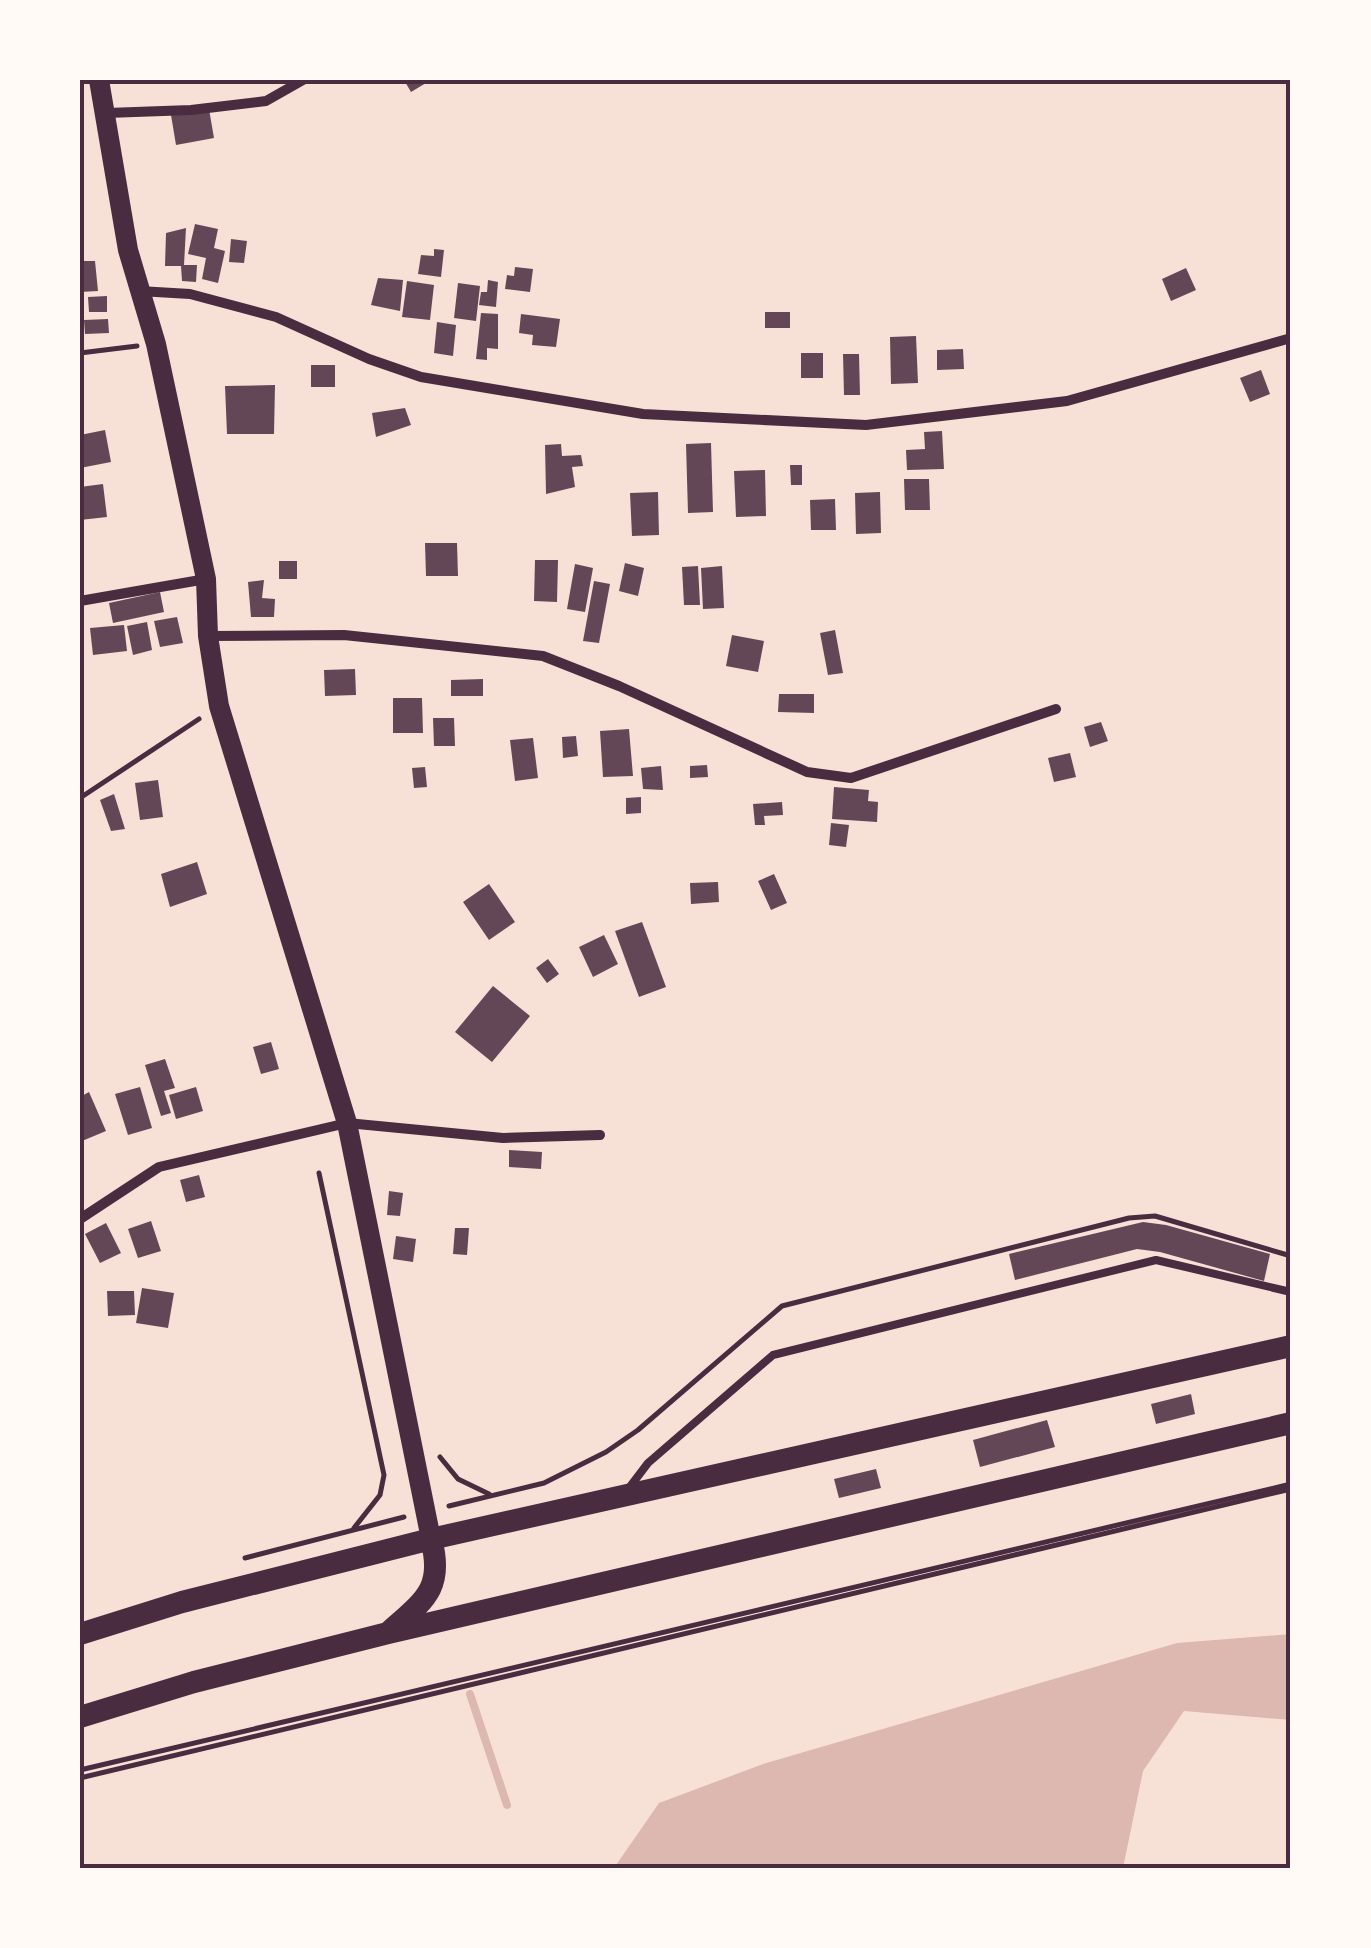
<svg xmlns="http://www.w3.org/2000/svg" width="1371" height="1948" font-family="'IBM Plex Sans',sans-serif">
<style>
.water{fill:#dcb8b0}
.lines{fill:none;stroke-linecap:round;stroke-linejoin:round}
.stream{stroke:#dcb8b0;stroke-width:8}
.building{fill:#644757}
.path{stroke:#4a2c40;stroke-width:5}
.service{stroke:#4a2c40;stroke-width:8}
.minor{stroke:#4a2c40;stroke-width:10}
.secondary{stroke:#4a2c40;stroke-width:20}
.trunk{stroke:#4a2c40;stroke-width:22}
.neatline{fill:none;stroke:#4a2c40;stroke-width:4}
</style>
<rect width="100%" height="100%" fill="#f7e1d7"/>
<path class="water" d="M1291 1634V1720L1184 1711 1143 1771 1123 1868H614L659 1803 763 1764 1177 1643Z"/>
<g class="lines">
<path class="stream" d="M470 1694 507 1805"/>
</g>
<path class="building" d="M404 80H431L411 92Z
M209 109 214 138 176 145 171 115Z
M195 224 218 229 214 248 225 251 218 283 202 279 206 258 188 254Z
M186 228 184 265H197L196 282 182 281 181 266H165L166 233Z
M231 239 247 241 244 263 229 262Z
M434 249 444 250 441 277 418 274 421 255 434 256Z
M80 261H95L98 291 80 292Z
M515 267 533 269 530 292 505 289 507 275 514 276Z
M1186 268 1196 290 1171 301 1162 279Z
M378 278 403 280 400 311 371 305Z
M488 280 498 282 496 307 479 305 481 292H487Z
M407 281 434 285 430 320 402 317Z
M458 283 480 286 476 321 454 318Z
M107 296V312H89L88 297Z
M765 312H790V328H765Z
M481 313 498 314V349L487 348V360L476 359Z
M521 314 560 319 556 347 532 345 533 335 519 333Z
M108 319 109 333 85 334 84 320Z
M437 322 456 325 453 356 434 353Z
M916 336 918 383 891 384 890 337Z
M963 349 964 369 937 370V350Z
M801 353H823V378H801Z
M843 354H859L860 395H844Z
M311 365H335V387H311Z
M1261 370 1270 394 1250 402 1240 378Z
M275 385 274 434H227L225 386Z
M405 408 411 425 376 437 372 413Z
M105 430 111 462 80 468V435Z
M942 431 944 469 907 470 906 450 925 449 924 432Z
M711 443 713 512 688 513 686 444Z
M561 444 562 456 581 455 583 466 572 467 575 487 546 494 545 445Z
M790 465H802V485H791Z
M765 470 766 516 736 517 734 471Z
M904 479H929L930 510H905Z
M103 484 107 517 80 520V487Z
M658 492 659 535 632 536 630 493Z
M880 492 881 533 856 534 855 493Z
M835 499 836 530H811L810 500Z
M425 543H457L458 576H426Z
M535 560H558L557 602 534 601Z
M279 561H297V579H279Z
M625 563 644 568 638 596 619 591Z
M575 564 593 568 585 612 567 609Z
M698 566 700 605H684L682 567Z
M722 566 724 608 703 609 701 568Z
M264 580 262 598 275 599 274 617H251L248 582Z
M594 581 610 584 599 643 583 641Z
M160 592 164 612 113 623 109 603Z
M177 617 183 643 160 647 154 621Z
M147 622 152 650 133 655 127 626Z
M124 625 127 651 93 655 90 628Z
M835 630 843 673 828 675 820 633Z
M732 635 764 641 758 672 726 666Z
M355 669 356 695 325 696 324 670Z
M483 679V696H451V680Z
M779 694H814V713L778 712Z
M393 698H422L423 733H393Z
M433 718H454L455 746H434Z
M1101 722 1108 741 1090 747 1084 727Z
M629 729 633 776 603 777 600 731Z
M576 736 578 756 563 758 562 737Z
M533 738 538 778 515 781 510 740Z
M1070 753 1076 777 1054 782 1048 758Z
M707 765 708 777 690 778V766Z
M661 766 663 790 643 789 641 768Z
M425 767 427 787 414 788 412 768Z
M158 780 163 817 140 820 135 783Z
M834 787 869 790 868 801 878 802 877 822 832 819Z
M114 794 125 829 111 831 100 800Z
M641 797V813L626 814V798Z
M782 802 783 815 764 816 765 825H755L753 804Z
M831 823 849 825 846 847 829 845Z
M197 862 207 894 170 907 161 874Z
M774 874 787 903 771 910 758 881Z
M718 882 719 902 691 904 690 883Z
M489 884 515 922 489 940 463 902Z
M642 922 666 987 639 997 615 931Z
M604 935 618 964 593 977 579 947Z
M548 959 559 974 547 983 536 968Z
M493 986 530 1016 492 1062 455 1032Z
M271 1042 279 1069 261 1074 253 1047Z
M165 1059 175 1088 164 1091 171 1113 161 1116 145 1065Z
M140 1087 152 1128 128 1135 115 1094Z
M196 1087 203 1111 176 1119 169 1095Z
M89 1092 106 1131 82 1141 80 1097Z
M509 1150 542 1152 541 1169 509 1167Z
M199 1175 205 1197 186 1202 180 1180Z
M389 1191 403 1193 400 1216 387 1215Z
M151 1221 161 1251 138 1258 128 1229Z
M1143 1222 1166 1225 1270 1254 1264 1281 1160 1252 1137 1249 1015 1280 1009 1254Z
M106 1223 121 1253 100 1263 85 1234Z
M455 1228H469L467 1255 453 1254Z
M396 1236 416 1239 413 1262 393 1259Z
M142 1288 174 1293 168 1328 136 1323Z
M107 1291H134L135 1315 108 1316Z
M1191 1394 1195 1414 1156 1424 1151 1404Z
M1047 1420 1055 1447 980 1467 973 1440Z
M876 1469 881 1488 839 1498 834 1479Z"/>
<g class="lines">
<path class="path" d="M80 353 137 346
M80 798 199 719
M319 1173 384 1475 380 1495 354 1528
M440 1457 458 1479 489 1494
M449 1506 544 1483 606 1452 638 1430 782 1306 1129 1218 1155 1216 1291 1256
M245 1558 404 1517
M80 1770C484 1678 887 1577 1291 1484
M80 1778 1291 1489"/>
<path class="service" d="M629 1488 648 1463 773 1355 1156 1260 1291 1292"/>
<path class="minor" d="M107 113 191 110 266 101 303 80
M139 291 190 294 276 317 369 359 421 377 643 414 866 425 1067 401 1291 338
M80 601 206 579
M209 636 344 635 543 656 619 686 807 772 851 778 1056 709
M80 1219 159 1167 347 1123 503 1138 600 1135"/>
<path class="secondary" d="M99 80 128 250 156 344 206 579 208 636 219 706 347 1123 431 1539"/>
<path class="trunk" d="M391 1630C426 1599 444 1587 431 1539
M80 1634 182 1602 431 1539 1291 1346
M80 1717 194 1682 388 1633 1291 1423"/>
</g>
<rect width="1371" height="1948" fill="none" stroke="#fffaf5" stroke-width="165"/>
<rect x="82" y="82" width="1206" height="1784" class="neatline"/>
</svg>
